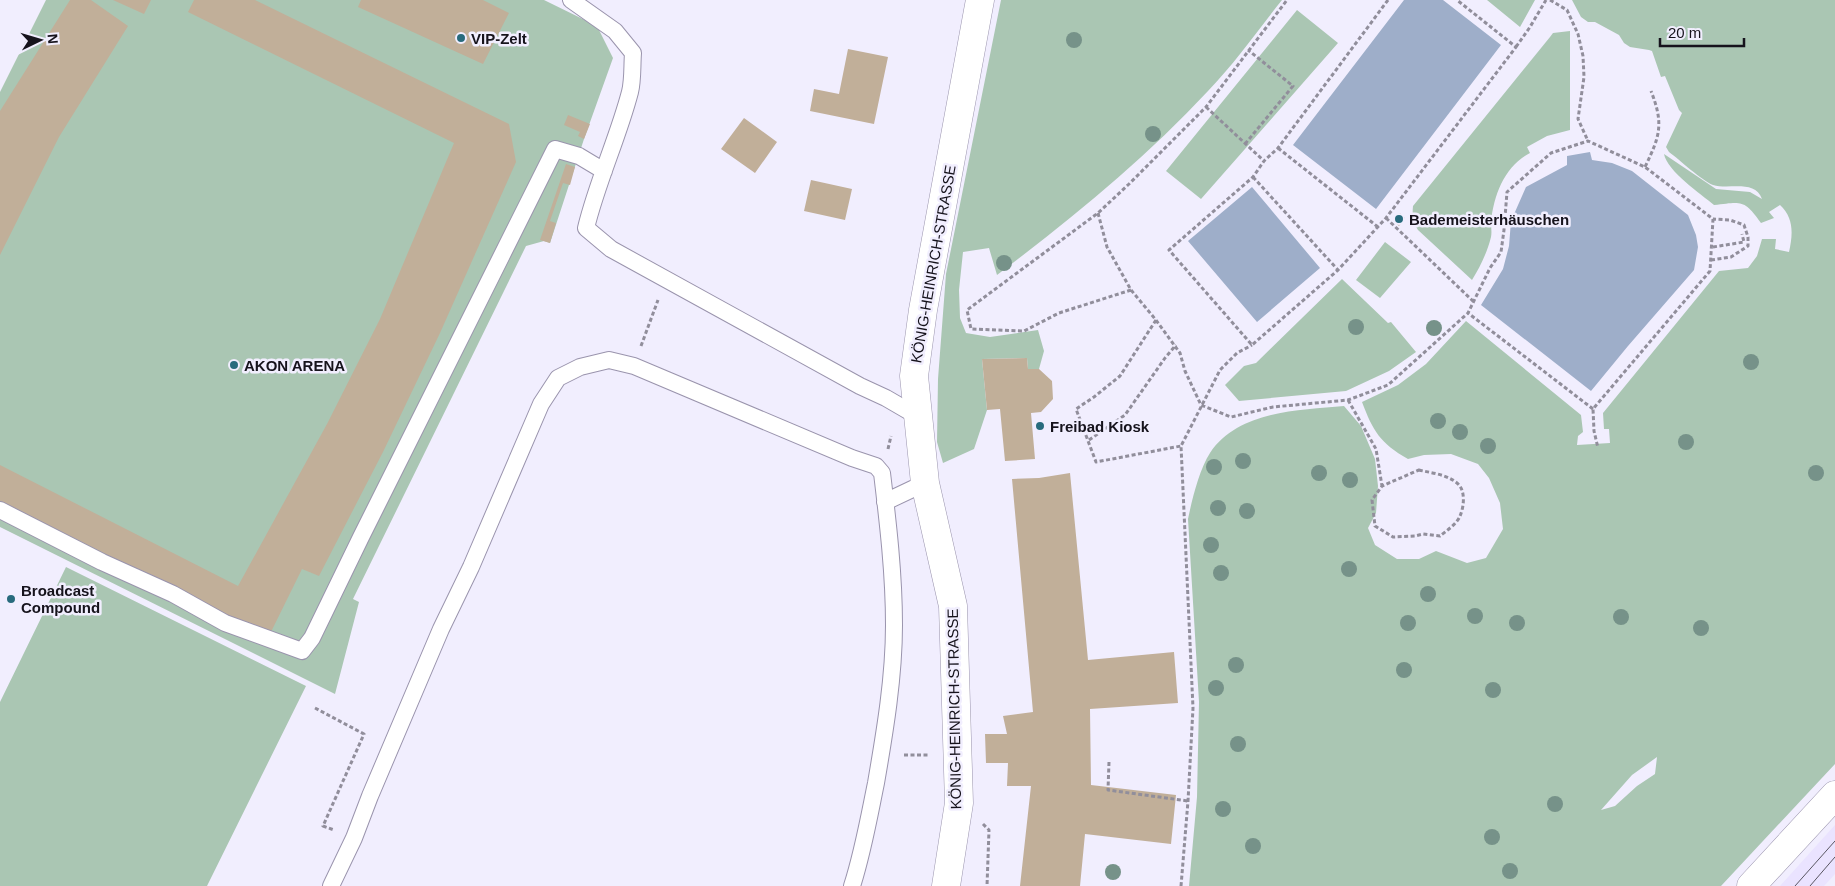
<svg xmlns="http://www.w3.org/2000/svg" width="1835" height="886" font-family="Arial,sans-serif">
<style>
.built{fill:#eae3ff}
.green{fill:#aac6b3;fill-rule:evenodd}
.water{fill:#9eaec9}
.building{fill:#c1af99}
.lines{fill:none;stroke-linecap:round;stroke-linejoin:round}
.service-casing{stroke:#9a94ad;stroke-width:18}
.minor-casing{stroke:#9a94ad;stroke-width:29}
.secondary-casing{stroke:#9a94ad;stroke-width:29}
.path{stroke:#918e9b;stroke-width:3;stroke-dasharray:4 2.5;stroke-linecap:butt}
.service{stroke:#fff;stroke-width:16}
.minor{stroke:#fff;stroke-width:28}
.secondary{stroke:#fff;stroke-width:28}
.tram{stroke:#595662;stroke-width:1}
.tree{fill:#769289}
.poi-dot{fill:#286b7d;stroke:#f1eefe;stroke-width:2}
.labels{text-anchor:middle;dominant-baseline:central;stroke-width:5;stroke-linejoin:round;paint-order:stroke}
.poi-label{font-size:15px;font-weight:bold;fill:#16131c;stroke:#f1eefe;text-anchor:start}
.street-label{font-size:15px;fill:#16131c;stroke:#f1eefe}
</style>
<rect width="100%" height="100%" fill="#f1eefe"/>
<path class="built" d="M1835 825V874L1824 886H1780Z"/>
<path class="green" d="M46 0H544L597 26 613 58 584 139 550 243 544 241 526 246 353 599 359 602 335 694 0 527V92Z
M1001 0H1282C1258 30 1235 63 1208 91 1144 160 1071 219 997 275L989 248 963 252 959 290 960 318 966 333 990 337 1038 330 1044 351 1039 369H1028L1027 358 982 359 987 410 974 449 943 463 937 442 938 379 946 274Z
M1487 0H1535L1520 27Z
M1572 0H1835V764L1721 886H1189L1197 797 1199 702 1188 519C1192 500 1199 470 1210 453 1238 411 1298 410 1344 406L1361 426 1375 459 1378 486 1376 513 1368 528 1375 545 1397 559H1419L1436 551 1467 563 1486 558 1503 529 1500 503 1489 478 1478 464 1451 454 1424 455 1408 459C1380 443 1373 431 1362 402L1398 385 1426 364 1466 321 1581 415 1583 432 1578 436 1577 445 1610 443 1609 429H1604L1603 413 1719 271 1748 268 1757 256 1762 239H1776L1775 249 1789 252C1793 234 1794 218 1780 205L1769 212 1774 218 1761 223C1744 199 1742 202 1714 205 1701 194 1667 171 1664 154L1716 189 1750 192 1762 199C1755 179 1729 190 1713 185 1701 180 1680 160 1669 152L1666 147 1682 113 1679 110 1665 76 1661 77 1652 51 1649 50 1630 47 1624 43 1619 35 1595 22H1588L1581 17ZM1657 757 1655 774 1637 786 1615 806 1601 810 1632 775Z
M1297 10 1338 43 1201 199 1166 171Z
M1570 31V130L1547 136 1527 147 1530 153C1505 166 1494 194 1491 222 1491 227 1492 232 1491 237 1487 253 1480 267 1472 280L1418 230C1413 222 1412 216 1413 206L1550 37 1553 33Z
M1385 242 1411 262 1380 298 1356 280Z
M1342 279 1388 323 1391 322 1416 352 1389 371 1346 391 1239 401 1225 385 1244 366 1256 363Z
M66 567 306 686 207 886H0V702Z"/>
<path class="water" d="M1404 0H1443L1501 45 1376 209 1293 145Z
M1590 152 1592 160 1612 163 1632 171 1688 215 1696 235 1698 247 1694 270 1628 346 1591 391 1481 305 1503 269 1509 246 1511 221 1526 187 1567 165V156Z
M1252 187 1320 268 1257 322 1188 241Z"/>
<path class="building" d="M70 0H91L128 26 59 137 0 255V111Z
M113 0H151L144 14Z
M194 0H255L509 124 516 162 440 333 383 452 319 576 302 569 269 636 0 501V465L238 586 327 424 380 319 454 143 188 12Z
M361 0H483L509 13 483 64 358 7Z
M848 49 888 57 874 124 810 111 814 89 839 94Z
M568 115 590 124 584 139 578 136 580 132 564 125Z
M744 118 777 142 755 173 721 149Z
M566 164 575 167 570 185 563 183 550 221 556 223 550 243 540 240Z
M811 180 852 189 845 220 804 211Z
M1400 213 1405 218 1399 226 1394 221Z
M1027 358 1028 369H1039L1052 381 1053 399 1041 412 1031 413 1035 459 1005 461 1000 409 987 410 982 359Z
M1070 473 1088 660 1174 652 1178 703 1090 709 1091 785 1176 795 1171 844 1085 834 1080 886H1020L1031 786H1007L1008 763H986L985 734H1007L1003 716 1033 712 1012 479 1039 478Z"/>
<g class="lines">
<g class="service-casing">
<path id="service" d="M571 0 615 31 633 53C632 66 633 80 630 92 618 138 597 182 586 228L611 249 860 386 886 398 917 416
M885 502 925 483
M0 510 102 562 173 594 225 623 302 651 312 638 361 537 555 149 579 156 604 171
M331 886 354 838 370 796 441 629 471 567 541 404 558 378 580 367 609 360 634 366 852 458 876 466 882 473C888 523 894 574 894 625 894 677 885 731 876 783 869 817 863 852 852 886"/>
</g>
<g class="minor-casing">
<path id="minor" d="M946 886 959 803 953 606 925 483 914 376 923 310 980 0"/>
</g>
<g class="secondary-casing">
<path id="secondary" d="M1751 886 1835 795"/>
</g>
<path class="path" d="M1388 0 1278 148 1264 161 1253 177 1169 250 1252 345 1338 270 1386 218 1516 47 1457 0
M1550 0 1567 10 1578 34 1583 56 1584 77 1578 119 1588 141
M1516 47 1530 27 1546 0
M1206 107 1264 161
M1245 144 1293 86 1248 50
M1278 148 1378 227
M1645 167C1660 136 1664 124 1651 91
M1253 177 1338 270
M1098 213 1107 247 1131 290 1156 320 1180 353 1185 371 1201 405 1231 417 1273 407 1348 400 1388 385 1468 313
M1386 218 1474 302
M1713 247 1744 242 1742 234
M1711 260 1731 257 1748 246V237L1744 225 1730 220 1713 219
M1131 290 1059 313 1024 331 971 329 967 310 1098 213 1129 184 1206 107 1287 0
M1156 320 1120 376 1094 397 1076 409 1096 462 1181 446
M641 346 658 300
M1348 400 1376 449 1382 486
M1593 409 1468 313 1490 268 1501 252 1504 230 1507 192 1551 153 1588 141 1645 167 1713 219 1710 271 1593 409 1594 431 1598 448
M1089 440 1125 415 1165 358 1176 345
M888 449 891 436
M1419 470C1431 473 1446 474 1457 483 1466 490 1464 507 1460 516 1457 524 1446 531 1440 536L1423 534 1415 536 1393 537 1375 526 1372 500 1382 486Z
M315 708 364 734 323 826 334 830
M904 755H930
M1109 762 1108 790 1188 801
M983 824 989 830 987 886
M1181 886 1188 801 1193 708 1181 446 1220 370 1237 353 1252 345"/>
<use href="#service" class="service"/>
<use href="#minor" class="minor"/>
<use href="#secondary" class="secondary"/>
<path class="tram" d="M1795 886 1835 841
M1810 886 1835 857"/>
</g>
<g class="tree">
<circle cx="1074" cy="40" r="8"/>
<circle cx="1153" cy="134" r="8"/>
<circle cx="1004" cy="263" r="8"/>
<circle cx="1356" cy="327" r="8"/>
<circle cx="1434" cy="328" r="8"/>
<circle cx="1751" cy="362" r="8"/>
<circle cx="1438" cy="421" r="8"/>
<circle cx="1460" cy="432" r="8"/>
<circle cx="1686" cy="442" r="8"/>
<circle cx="1488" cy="446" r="8"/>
<circle cx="1243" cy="461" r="8"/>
<circle cx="1214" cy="467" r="8"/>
<circle cx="1319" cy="473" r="8"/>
<circle cx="1816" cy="473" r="8"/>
<circle cx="1350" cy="480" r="8"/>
<circle cx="1218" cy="508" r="8"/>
<circle cx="1247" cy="511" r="8"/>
<circle cx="1211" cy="545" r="8"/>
<circle cx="1349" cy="569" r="8"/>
<circle cx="1221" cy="573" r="8"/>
<circle cx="1428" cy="594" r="8"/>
<circle cx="1475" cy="616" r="8"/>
<circle cx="1621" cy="617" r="8"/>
<circle cx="1408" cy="623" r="8"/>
<circle cx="1517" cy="623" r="8"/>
<circle cx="1701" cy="628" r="8"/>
<circle cx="1236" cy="665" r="8"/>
<circle cx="1404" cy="670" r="8"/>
<circle cx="1216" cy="688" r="8"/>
<circle cx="1493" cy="690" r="8"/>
<circle cx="1238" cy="744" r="8"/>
<circle cx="1555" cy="804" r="8"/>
<circle cx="1223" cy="809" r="8"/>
<circle cx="1492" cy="837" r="8"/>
<circle cx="1253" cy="846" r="8"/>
<circle cx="1510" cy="871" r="8"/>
<circle cx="1113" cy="872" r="8"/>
</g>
<g class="poi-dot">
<circle cx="461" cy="38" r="5"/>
<circle cx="1399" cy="219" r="5"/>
<circle cx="234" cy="365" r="5"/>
<circle cx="1040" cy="426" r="5"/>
<circle cx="11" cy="599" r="5"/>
</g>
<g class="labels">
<g class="poi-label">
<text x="471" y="38">VIP-Zelt</text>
<text x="1409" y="219">Bademeisterhäuschen</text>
<text x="244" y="365">AKON ARENA</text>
<text x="1050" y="426">Freibad Kiosk</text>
<text x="21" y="590">Broadcast<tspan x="21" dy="17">Compound</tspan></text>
</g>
<g class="street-label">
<text transform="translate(933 264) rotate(-80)">KÖNIG-HEINRICH-STRASSE</text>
<text transform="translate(954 709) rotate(-91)">KÖNIG-HEINRICH-STRASSE</text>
</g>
</g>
<g transform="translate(40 40) rotate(85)" stroke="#f1eefe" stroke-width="4" paint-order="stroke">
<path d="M0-4L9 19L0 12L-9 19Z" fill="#16131c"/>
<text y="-8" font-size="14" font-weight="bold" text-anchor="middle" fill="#16131c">N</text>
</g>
<path d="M1660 38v8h84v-8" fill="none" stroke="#16131c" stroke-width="2.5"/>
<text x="1668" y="38" font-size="15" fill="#16131c" stroke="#f1eefe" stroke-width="4" paint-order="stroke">20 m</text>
</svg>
